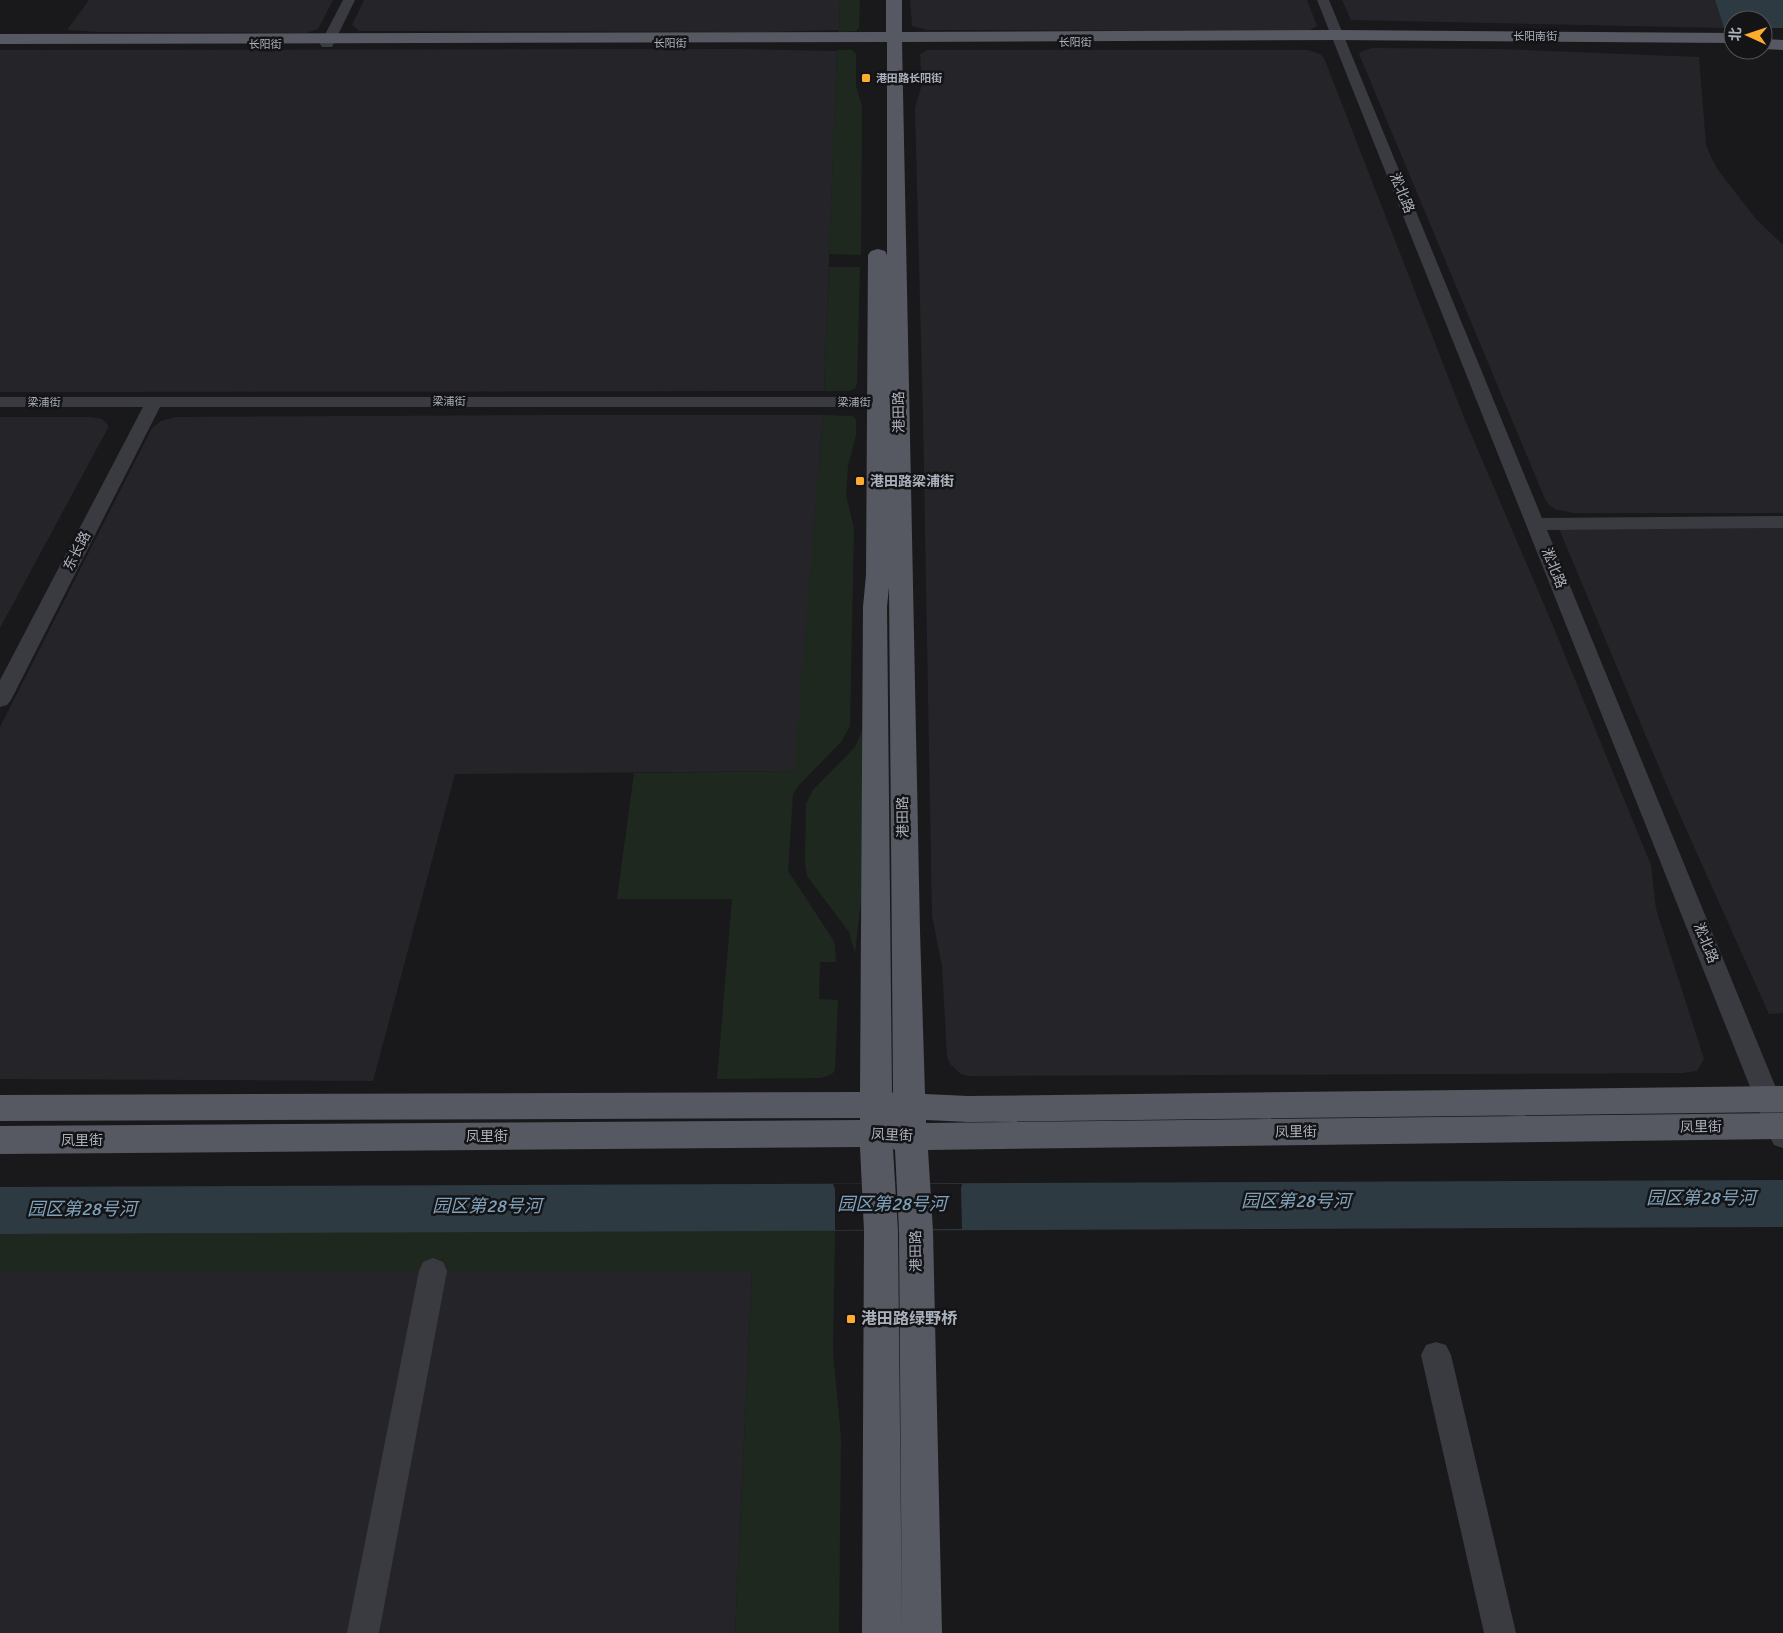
<svg xmlns="http://www.w3.org/2000/svg" width="1783" height="1633" font-family="Signika,'Noto Sans SC',sans-serif">
<style>
.built{fill:#252529}
.green{fill:#1e281f}
.water{fill:#2e3a42}
.pier{fill:#19191c}
.lines{fill:none;stroke-linecap:round;stroke-linejoin:round}
.minor{fill:#3a3b41;fill-rule:evenodd}
.major{fill:#565961;fill-rule:evenodd}
.poi-dot{fill:#ffab2e;stroke:#141417;stroke-width:2}
.labels{text-anchor:middle;dominant-baseline:central;stroke-width:5;stroke-linejoin:round;paint-order:stroke}
.far-street-label{font-size:11px;fill:#abb1bc;stroke:#141417}
.far-poi-label{font-size:11px;font-weight:bold;fill:#abb1bc;stroke:#141417;text-anchor:start}
.street-label{font-size:14px;fill:#abb1bc;stroke:#141417}
.poi-label{font-size:14px;font-weight:bold;fill:#abb1bc;stroke:#141417;text-anchor:start}
.near-poi-label{font-size:16px;font-weight:bold;fill:#abb1bc;stroke:#141417;text-anchor:start}
.near-water-label{font-size:18px;font-style:italic;fill:#7fa2ba;stroke:#141417}
</style>
<rect width="100%" height="100%" fill="#19191c"/>
<path class="built" d="M89 0H333L318 29 306 33 99 32 67 30Z
M364 0H840L839 30 764 32 359 31 352 25Z
M910 0H1307L1317 26 1308 31 928 30 912 26Z
M1342 0H1715L1724 28 1351 20Z
M1372 48 1500 49 1699 57 1706 144 1710 155 1718 170 1756 219 1783 245V513H1572L1555 509 1549 505 1545 499 1359 54 1362 51Z
M735 49 837 51 824 391 0 392V50Z
M927 50H1308L1320 54 1324 58 1463 415 1551 621 1651 865 1656 909 1704 1059 1697 1071 1682 1073 969 1076 961 1074 950 1064 947 1056 942 966 932 916 923 417 915 108 922 84 920 54Z
M546 415H823L795 771 455 774 373 1081 0 1079V727L152 428 161 421 176 417Z
M0 417H91L102 419 108 425V428L0 628Z
M1783 528V1013L1769 1014 1669 791 1559 529Z
M0 1270 752 1271 735 1633H0Z"/>
<path class="green" d="M840 0H860L859 28 856 31 839 32Z
M837 50H852L856 54V86L862 106 861 255 829 254Z
M829 267H860L857 384 855 389 849 391H824Z
M823 415 853 416 856 420V435L848 466 846 495 854 528 850 726 841 742 798 786 793 794 788 871 832 938 835 945 836 962H820L819 999 838 1000 835 1070 832 1074 821 1078 717 1079 732 899H617L634 773 794 771Z
M864 727 863 884 855 953 849 932 807 876 805 862 806 804 813 790 855 747Z
M835 1230 833 1353 841 1437 839 1633H735L752 1271H0V1234Z"/>
<path class="water" d="M1715 0H1783V28H1763V20H1733V28H1724Z
M1783 1180V1227L0 1234V1187Z"/>
<path class="pier" d="M833 1184H962L961 1189 962 1229 835 1230V1189Z"/>
<g class="lines">
<path class="minor" d="M343 0H355L332 47H322L320 44Z
M1317 0H1329L1542 518 1783 516V528L1547 530 1783 1105V1148L1774 1145 1770 1137Z
M0 397H896L902 398 905 402 902 406 896 407H160L11 700 7 705 0 707V680L143 407H0Z
M433 1258 443 1262 447 1271 379 1633H347L419 1271 423 1262Z
M1436 1342 1446 1345 1451 1355 1516 1633H1484L1421 1355 1426 1345Z"/>
<path class="major" d="M886 0H902V32L1337 30 1733 33V43L1337 40 902 42 920 931 925 1094 968 1096 1783 1086V1112L968 1122 926 1120V1123L1783 1113V1139L928 1150 933 1231 942 1633H902L899 1231 895 1150 893 1149 898 1231 902 1633H862L864 1231 860 1147 0 1154V1126L860 1120V1118L0 1121V1095L860 1092 863 607 866 575 868 255 871 251 878 249 885 251 887 255V42L0 44V34L886 32ZM889 587 893 1093 892 1092 887 607Z
M1763 39 1783 40V50L1763 49Z"/>
</g>
<g class="poi-dot">
<rect x="861" y="73" width="10" height="10" rx="2.5"/>
<rect x="855" y="476" width="10" height="10" rx="2.5"/>
<rect x="846" y="1314" width="10" height="10" rx="2.5"/>
</g>
<g class="labels">
<g class="far-street-label">
<text x="1535" y="36">长阳南街</text>
<text x="1075" y="42">长阳街</text>
<text x="670" y="43">长阳街</text>
<text x="265" y="44">长阳街</text>
<text x="449" y="401">梁浦街</text>
<text x="44" y="402">梁浦街</text>
<text x="854" y="402">梁浦街</text>
</g>
<g class="far-poi-label">
<text x="876" y="78">港田路长阳街</text>
</g>
<g class="street-label">
<text transform="translate(1402 193) rotate(68)">淞北路</text>
<text transform="translate(899 412) rotate(-91)">港田路</text>
<text transform="translate(77 551) rotate(-63)">东长路</text>
<text transform="translate(1554 568) rotate(68)">淞北路</text>
<text transform="translate(903 817) rotate(-91)">港田路</text>
<text transform="translate(1706 943) rotate(68)">淞北路</text>
<text transform="translate(1701 1127) rotate(-1)">凤里街</text>
<text transform="translate(1296 1132) rotate(-1)">凤里街</text>
<text transform="translate(892 1135) rotate(3)">凤里街</text>
<text x="487" y="1136">凤里街</text>
<text x="82" y="1140">凤里街</text>
<text transform="translate(916 1251) rotate(-91)">港田路</text>
</g>
<g class="poi-label">
<text x="870" y="481">港田路梁浦街</text>
</g>
<g class="near-poi-label">
<text x="861" y="1319">港田路绿野桥</text>
</g>
<g class="near-water-label">
<text x="1701" y="1198">园区第28号河</text>
<text x="1296" y="1201">园区第28号河</text>
<text x="892" y="1204">园区第28号河</text>
<text x="487" y="1206">园区第28号河</text>
<text x="82" y="1209">园区第28号河</text>
</g>
</g>
<g transform="translate(1748 35) rotate(273)"><circle r="24" fill="#141417" stroke="#505359"/>
<path d="M0-4L9 19L0 12L-9 19Z" fill="#ffab2e"/>
<text y="-8" font-size="14" font-weight="bold" text-anchor="middle" fill="#abb1bc">北</text>
</g>
</svg>
